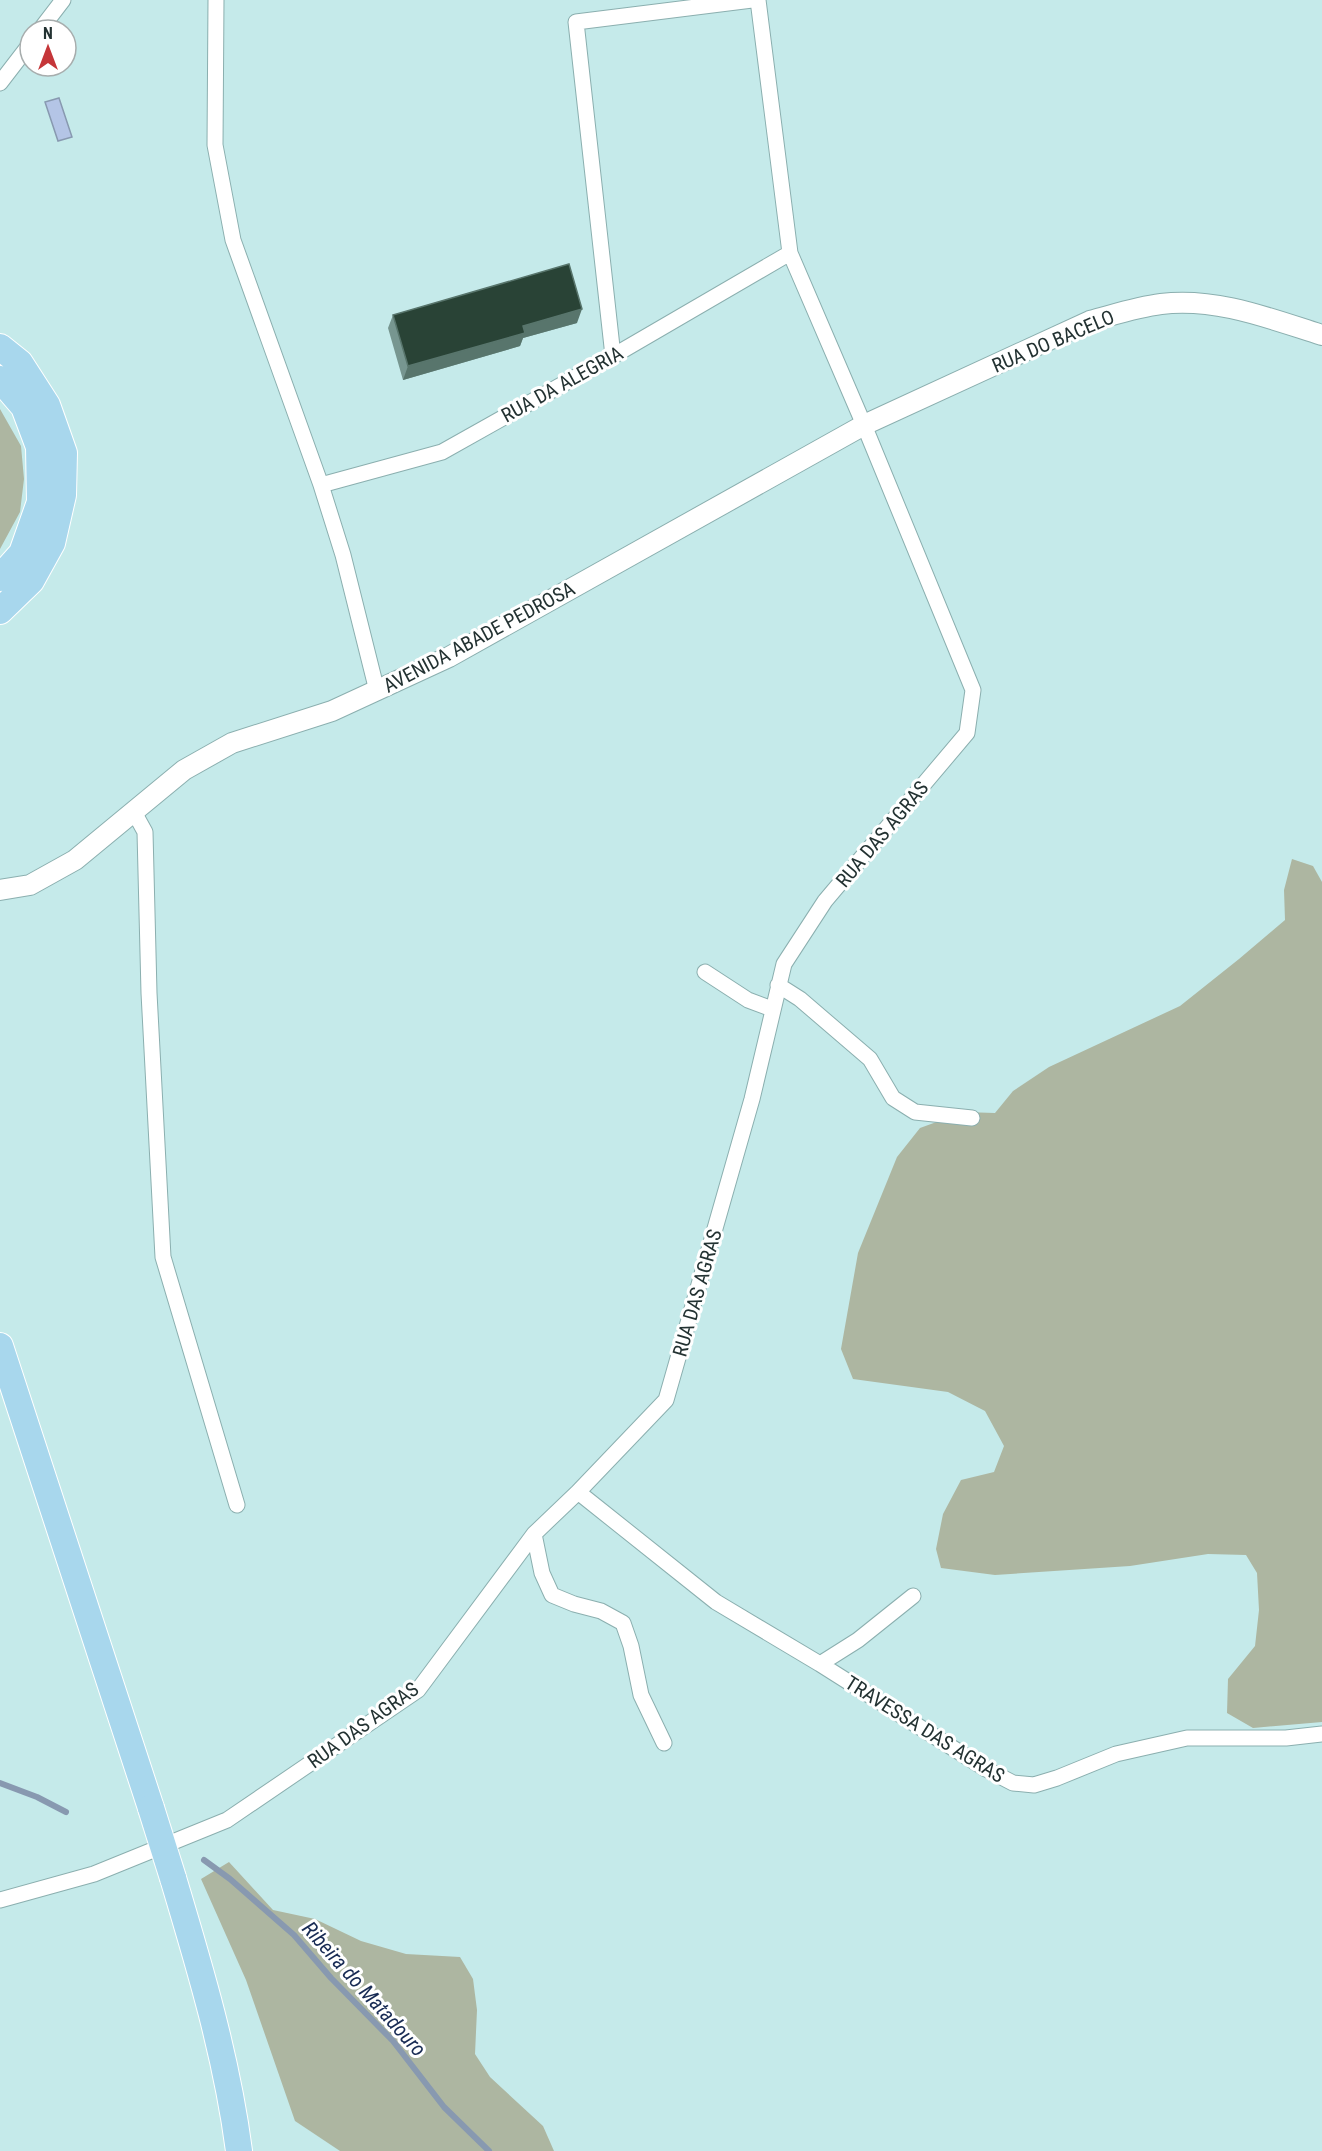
<svg xmlns="http://www.w3.org/2000/svg" width="1322" height="2151" font-family="'Roboto Condensed',sans-serif">
<style>
.green{fill:#adb6a1}
.water{fill:#b4c5e6;stroke:#8899b0;stroke-width:1.5}
.lines{fill:none;stroke-linecap:round;stroke-linejoin:round}
.stream{stroke:#8899b0;stroke-width:6}
.minor-casing{stroke:#8bafaf;stroke-width:17}
.tertiary-casing{stroke:#8bafaf;stroke-width:22}
.primary-casing{stroke:#fff;stroke-width:28}
.minor{stroke:#fff;stroke-width:15}
.tertiary{stroke:#fff;stroke-width:20}
.primary{stroke:#a8d7ed;stroke-width:26}
.primary-bridge-casing{stroke:#fff;stroke-width:28;stroke-linecap:butt}
.primary-bridge{stroke:#a8d7ed;stroke-width:26}
.wall{fill:#779690}
.shaded-wall{fill:#58756c}
.building{fill:#294336;stroke:#58756c;stroke-width:1.5}
.labels{text-anchor:middle;dominant-baseline:central;stroke-width:6;stroke-linejoin:round;paint-order:stroke}
.street-label{font-size:20px;fill:#233232;stroke:#fff}
.water-label{font-size:21px;font-style:italic;fill:#182b54;stroke:#fff}
</style>
<rect width="100%" height="100%" fill="#c5eaea"/>
<path class="green" d="M0 409 21 446 24 479 20 512 0 549Z
M1292 859 1313 866 1322 882V1722L1253 1728 1227 1713 1228 1679 1255 1646 1259 1610 1257 1573 1246 1555 1208 1554 1130 1566 995 1575 941 1568 936 1549 943 1514 961 1480 994 1472 1004 1446 985 1411 948 1392 853 1379 841 1349 858 1253 897 1157 920 1128 964 1112 995 1113 1013 1091 1049 1067 1180 1006 1239 959 1285 920 1284 890Z
M229 1862 273 1910 315 1919 361 1941 406 1954 460 1957 473 1979 477 2010 475 2054 490 2077 543 2126 554 2151H340L295 2121 246 1980 201 1879Z"/>
<path class="water" d="M59 98 72 137 58 141 45 102Z"/>
<g class="lines">
<path class="stream" d="M0 1783 37 1797 66 1812
M204 1860 230 1879 294 1935 331 1978 393 2041 444 2107 489 2151"/>
<g class="minor-casing">
<path id="minor" d="M216 0 215 145 233 240 321 485 343 555 377 691
M40 30 63 0
M0 83 30 44
M613 356 576 22 752 0
M321 485 442 452 613 356 790 253
M134 812 145 832 149 993 163 1257 237 1505
M705 972 748 1000 772 1009
M778 985 800 999 870 1059 893 1098 915 1112 972 1118
M578 1492 716 1602 820 1664 986 1769 1013 1783 1034 1785 1057 1778 1116 1754 1187 1738H1286L1322 1734
M534 1534 542 1573 552 1595 574 1604 601 1611 623 1623 631 1646 641 1695 664 1743
M820 1664 858 1640 913 1596
M0 1900 94 1874 227 1820 418 1690 534 1534 578 1492 666 1400 752 1099 784 964 825 901 967 733 973 690 864 425 790 253 758 0"/>
</g>
<g class="tertiary-casing">
<path id="tertiary" d="M0 890 30 885 75 860 184 770 232 743 332 711 449 657 864 425 1090 321C1113 315 1137 307 1161 304 1216 297 1271 319 1322 335"/>
</g>
<g class="primary-casing">
<path id="primary" d="M0 347 20 363 47 405 64 453 63 495 52 543 31 581 0 611
M0 379 24 407 39 447 40 502 22 553 0 578
M0 1346 151 1808
M173 1878C200 1968 227 2058 239 2151"/>
</g>
<use href="#minor" class="minor"/>
<use href="#tertiary" class="tertiary"/>
<use href="#primary" class="primary"/>
<g class="primary-bridge-casing">
<path id="primary-bridge" d="M151 1808 173 1878"/>
</g>
<use href="#primary-bridge" class="primary-bridge"/>
</g>
<path class="wall" d="M393 315 577 323 523 338 520 346 403 380 388 328Z"/>
<path class="shaded-wall" d="M582 309 577 323 523 338 520 346 403 380 408 366 523 326Z"/>
<path class="building" d="M569 264 582 309 523 326 525 333 408 366 393 315Z"/>
<g class="labels">
<g class="street-label">
<text transform="translate(1053 341) rotate(-23)">RUA DO BACELO</text>
<text transform="translate(562 384) rotate(-29)">RUA DA ALEGRIA</text>
<text transform="translate(479 637) rotate(-28)">AVENIDA ABADE PEDROSA</text>
<text transform="translate(882 834) rotate(-50)">RUA DAS AGRAS</text>
<text transform="translate(697 1293) rotate(-74)">RUA DAS AGRAS</text>
<text transform="translate(363 1725) rotate(-36)">RUA DAS AGRAS</text>
<text transform="translate(925 1729) rotate(32)">TRAVESSA DAS AGRAS</text>
</g>
<g class="water-label">
<text transform="translate(364 1989) rotate(48)">Ribeira do Matadouro</text>
</g>
</g>
<g transform="translate(48 48)"><circle r="28" fill="#ffffff" stroke="#a7adad" stroke-width="1.5"/>
<path d="M0-4.5L10 22L0 15L-10 22Z" fill="#c53639"/>
<text y="-9" font-size="16" font-weight="bold" text-anchor="middle" fill="#233232">N</text>
</g>
</svg>
